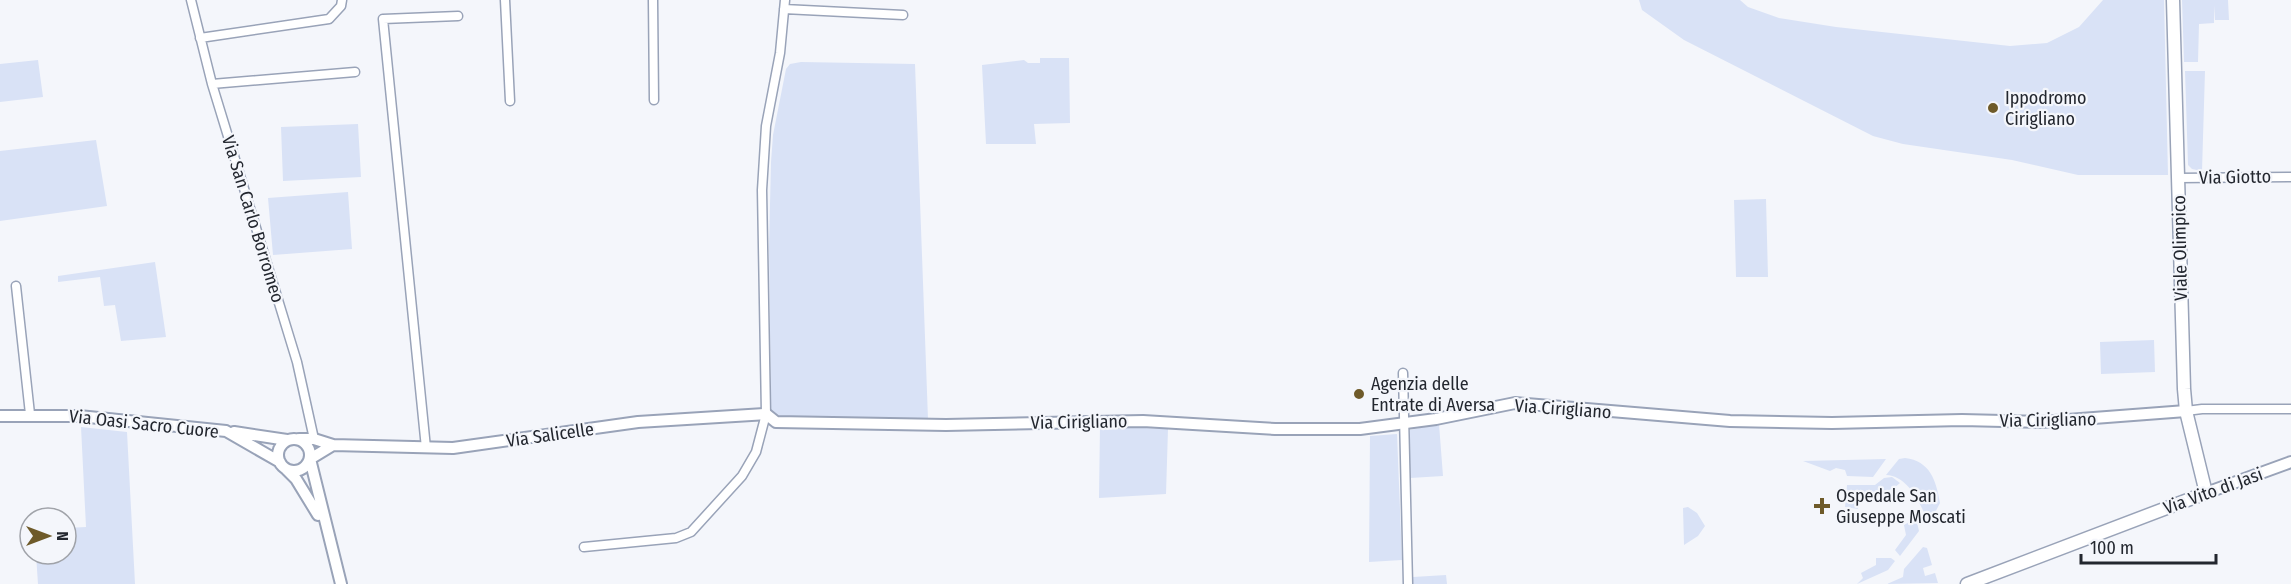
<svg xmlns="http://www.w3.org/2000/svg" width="2291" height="584" font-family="'Fira Sans Condensed',sans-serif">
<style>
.green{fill:#d9e2f6}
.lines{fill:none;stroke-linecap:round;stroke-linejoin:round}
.minor-casing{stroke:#99a3b8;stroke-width:11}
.tertiary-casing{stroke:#99a3b8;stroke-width:14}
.secondary-casing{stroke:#99a3b8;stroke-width:15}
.minor{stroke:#fff;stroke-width:8}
.tertiary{stroke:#fff;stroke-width:10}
.secondary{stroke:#fff;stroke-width:12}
.poi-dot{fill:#6e5a29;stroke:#f4f6fb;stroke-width:2}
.labels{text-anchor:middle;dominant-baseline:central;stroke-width:4.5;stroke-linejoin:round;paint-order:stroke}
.poi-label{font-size:18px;fill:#23272f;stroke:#f4f6fb;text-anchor:start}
.street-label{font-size:18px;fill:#23272f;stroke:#f4f6fb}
</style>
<rect width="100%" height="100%" fill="#f4f6fb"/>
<path class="green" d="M1639 0H1740L1748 7 1779 18 1836 27 2010 46 2047 43 2079 27 2103 0H2164L2168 175H2078L2012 160 1903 144 1873 136 1684 40 1642 10Z
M2182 0H2228L2229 20H2215L2214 5V23L2199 24 2198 62H2184Z
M1040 58H1069L1070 123 1034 124 1036 144H986L982 65 1024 60 1028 63H1040Z
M38 60 43 97 0 102V64Z
M801 62 915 64 928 419 780 418 771 412 769 247 771 162 773 135 786 69 790 64Z
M2185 71H2205L2202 171 2192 169 2188 165Z
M358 124 361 177 283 181 281 127Z
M96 140 107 206 0 221V151Z
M348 192 352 249 273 255 268 198Z
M1766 199 1768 277H1736L1734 200Z
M155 262 166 337 121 341 115 305 104 306 100 277 58 282V276Z
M2154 340 2155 372 2101 374 2100 342Z
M1439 424 1443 476 1410 478V430Z
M1100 426 1168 429 1166 494 1099 498Z
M81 427 127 432 135 584H38L36 554H66V528L86 527Z
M1397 434 1402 560 1369 562 1370 436Z
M1905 458C1930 461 1936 480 1940 503L1929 524C1921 505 1909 476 1886 475L1899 459Z
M1886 459 1873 477 1847 476 1845 470 1836 468 1830 471 1803 461Z
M1892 477 1900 483 1894 488 1857 503 1858 509 1845 507 1847 485H1875L1884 478Z
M1688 507 1697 513 1705 526 1698 536 1684 545 1683 508Z
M1916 518 1919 531 1900 556 1895 550 1906 535 1904 525Z
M1923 547 1927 548 1932 565 1923 568 1925 576 1935 573 1938 583 1887 584 1903 577 1904 569Z
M1876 558H1891L1895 561 1888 570 1857 584 1863 578 1861 573 1876 565Z
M1446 575 1447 584H1413V577Z"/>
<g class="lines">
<g class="minor-casing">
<path id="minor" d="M191 0 212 84 297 362 314 439
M505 0 510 101
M653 0 654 100
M784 9 903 15
M200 38 329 19 341 6 342 0
M212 84 355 72
M2178 178 2291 177
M16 286 30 414
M1403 373 1408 584
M2186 411 2202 409H2291
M426 448 383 19 458 16
M584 547 676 538 691 532 742 476 756 452 766 414 762 190 766 126 780 53 785 0"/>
</g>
<g class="tertiary-casing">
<path id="tertiary" d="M0 416H79L226 431 280 462
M234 432 287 440
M278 455a16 16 0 1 1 32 0a16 16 0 1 1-32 0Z
M299 439H314L333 445 453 448 638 422 766 414 776 422 946 425 1143 421 1275 429H1360L1436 419 1515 403 1730 421 1832 423 1962 420 2041 422 2186 411
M333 445 310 459 341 584
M286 469 296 479 318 515
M2206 493 2291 462"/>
</g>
<g class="secondary-casing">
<path id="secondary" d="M1967 584 2206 493 2186 411 2184 389 2173 0"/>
</g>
<use href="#minor" class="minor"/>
<use href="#tertiary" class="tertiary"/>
<use href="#secondary" class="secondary"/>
</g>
<g class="poi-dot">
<circle cx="1993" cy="108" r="6"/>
<circle cx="1359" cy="394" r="6"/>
<path d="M1819 497h6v6h6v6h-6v6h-6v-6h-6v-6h6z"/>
</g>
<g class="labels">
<g class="poi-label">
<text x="2005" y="98">Ippodromo<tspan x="2005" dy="21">Cirigliano</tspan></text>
<text x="1371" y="384">Agenzia delle<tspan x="1371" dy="21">Entrate di Aversa</tspan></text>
<text x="1836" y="496">Ospedale San<tspan x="1836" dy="21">Giuseppe Moscati</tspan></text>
</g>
<g class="street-label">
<text transform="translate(2235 177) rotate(-1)">Via Giotto</text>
<text transform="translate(253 219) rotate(73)">Via San Carlo Borromeo</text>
<text transform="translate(2180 248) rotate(-91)">Viale Olimpico</text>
<text transform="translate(1563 409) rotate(4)">Via Cirigliano</text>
<text transform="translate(2048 420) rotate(-1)">Via Cirigliano</text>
<text transform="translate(1079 422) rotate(-1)">Via Cirigliano</text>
<text transform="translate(144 424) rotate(6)">Via Oasi Sacro Cuore</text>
<text transform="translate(550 435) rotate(-8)">Via Salicelle</text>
<text transform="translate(2213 491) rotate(-20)">Via Vito di Jasi</text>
</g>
</g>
<g transform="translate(48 536) rotate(90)"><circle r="28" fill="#f4f6fb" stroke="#a0a3a9" stroke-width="1.5"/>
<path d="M0-4.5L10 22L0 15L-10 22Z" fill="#6e5a29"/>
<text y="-9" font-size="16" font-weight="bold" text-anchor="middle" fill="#23272f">N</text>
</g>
<path d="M2081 554v9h135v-9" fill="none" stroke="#23272f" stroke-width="3"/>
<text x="2090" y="554" font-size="18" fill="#23272f" stroke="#f4f6fb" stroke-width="4.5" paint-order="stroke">100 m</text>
</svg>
